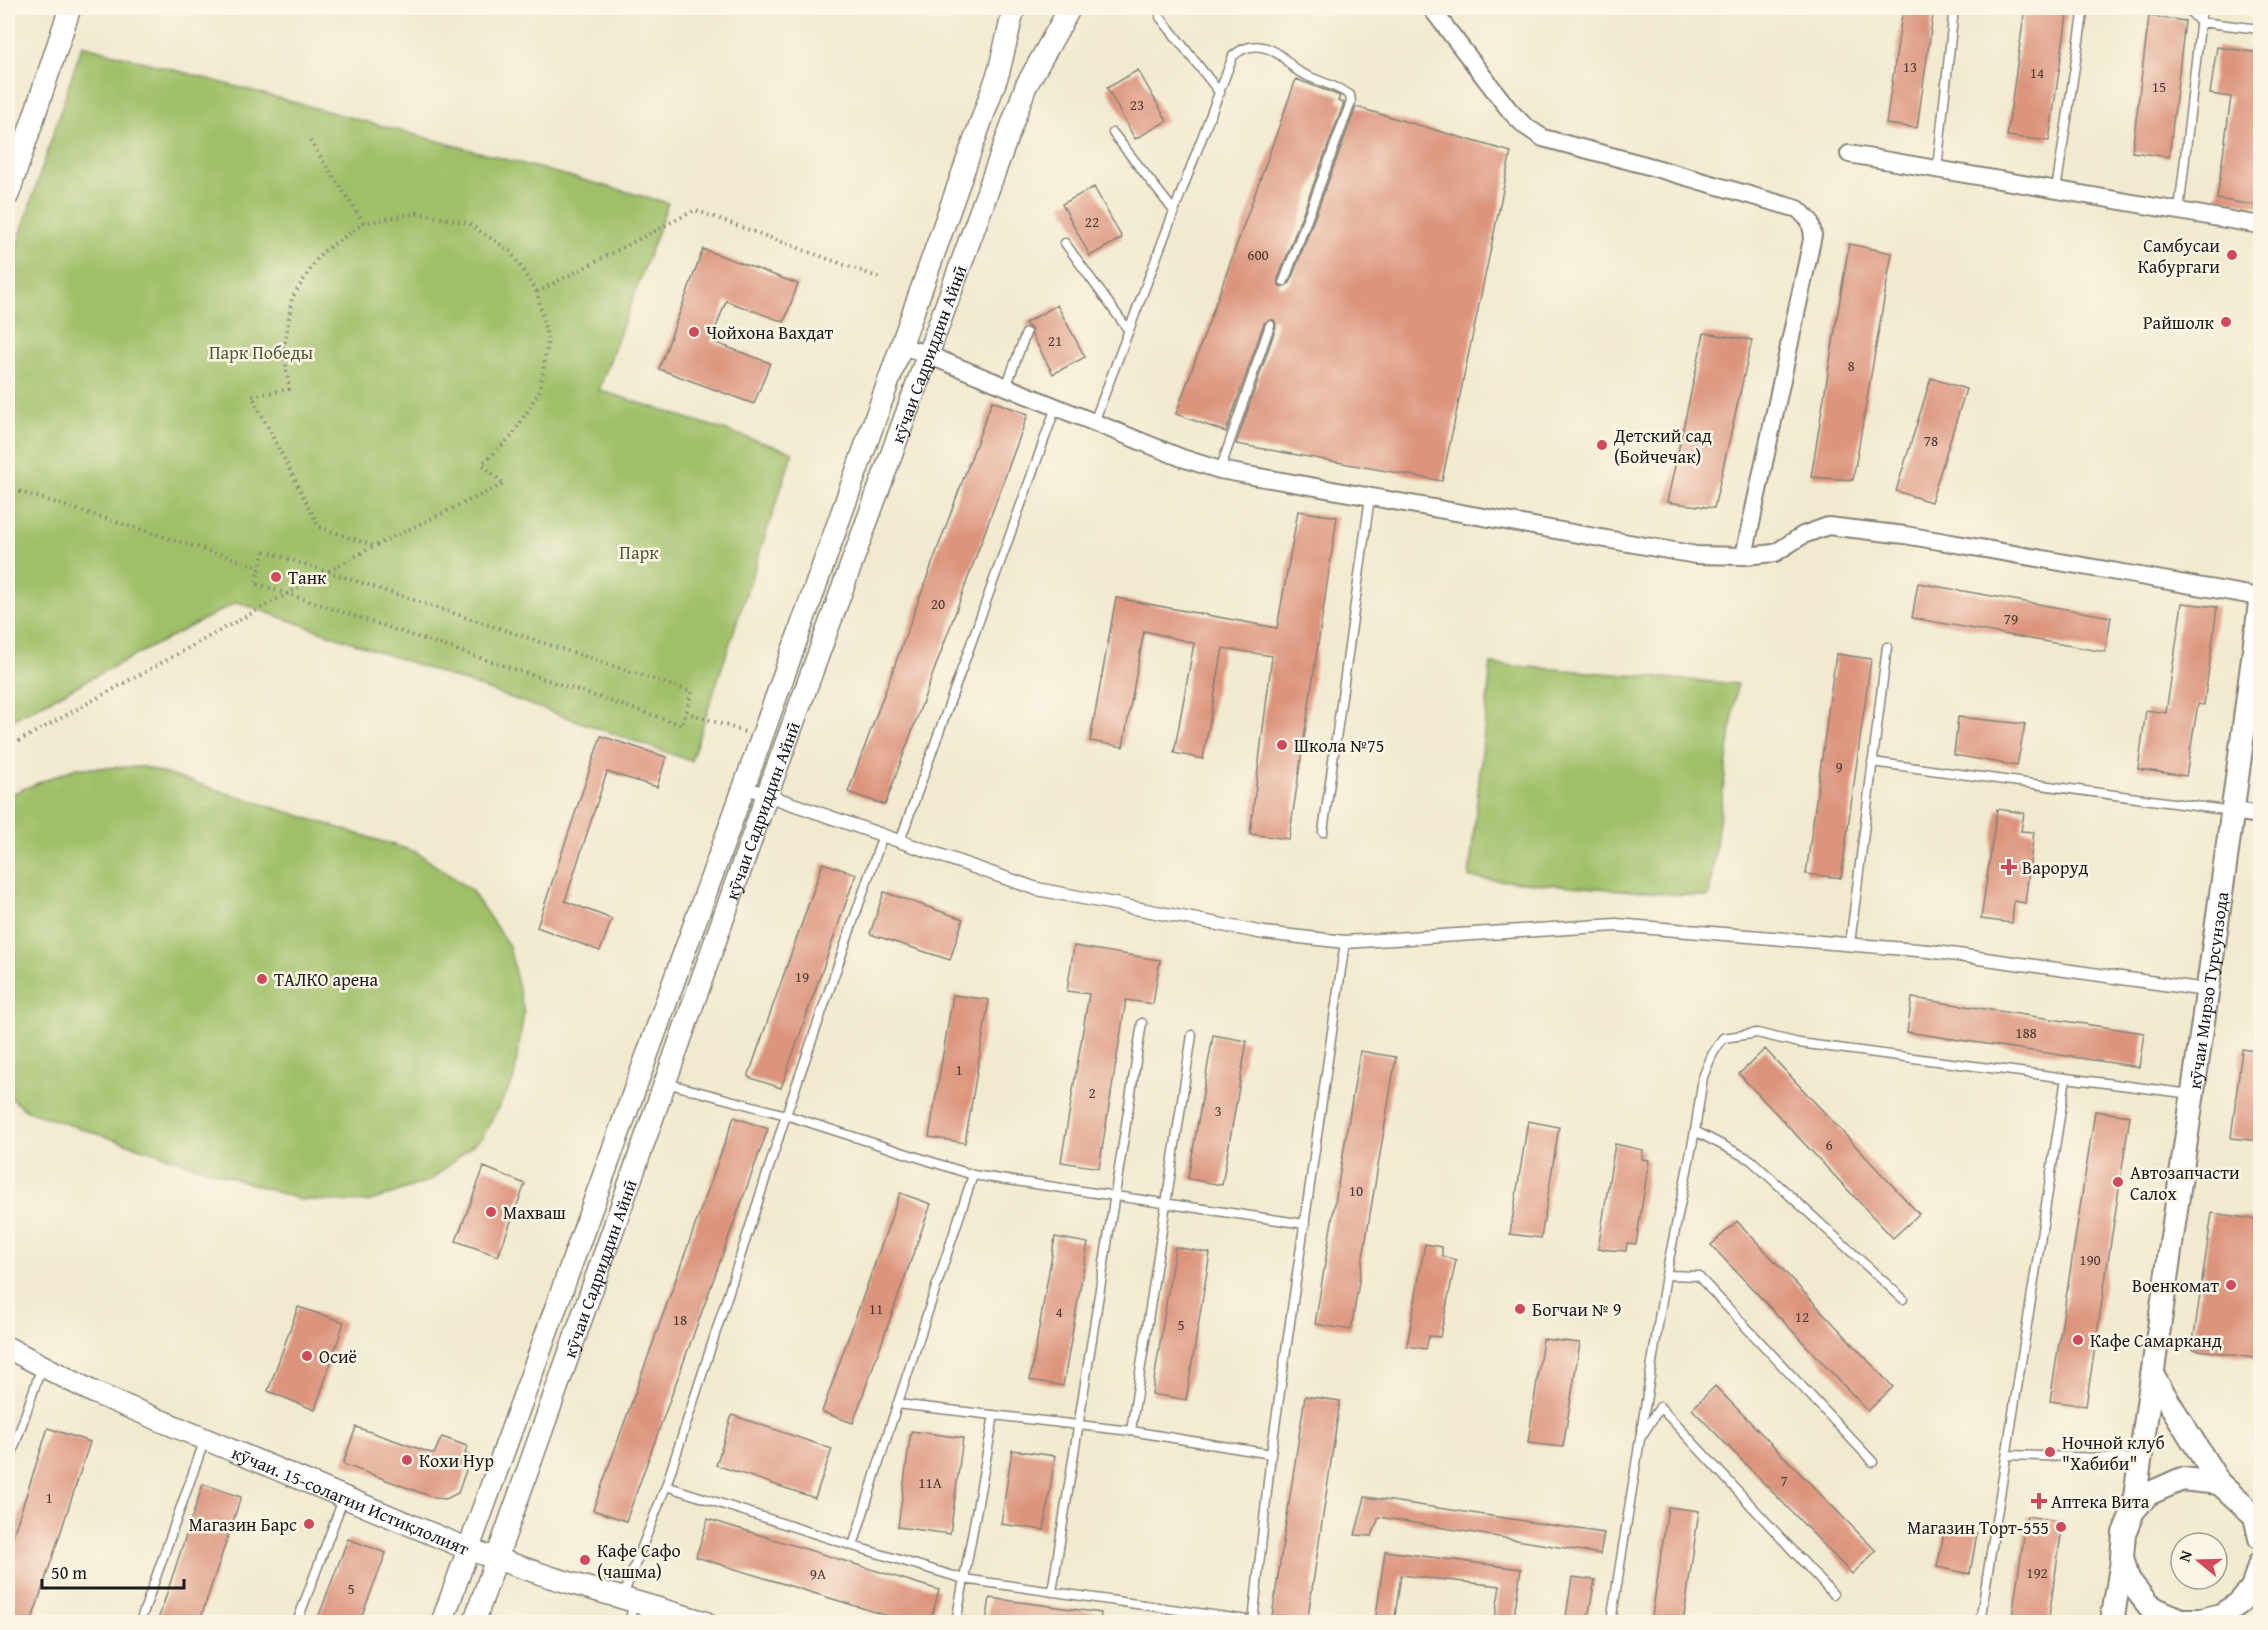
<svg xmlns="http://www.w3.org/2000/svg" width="2268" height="1630" font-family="'Gentium Book Plus',serif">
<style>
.green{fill:#9fbf68;stroke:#5e6e42;stroke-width:1.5}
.building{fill:#dc947d}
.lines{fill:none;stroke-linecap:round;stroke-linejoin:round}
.service-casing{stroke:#868376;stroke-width:11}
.pedestrian-casing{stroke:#868376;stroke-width:15}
.minor-casing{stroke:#868376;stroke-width:20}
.tertiary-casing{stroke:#868376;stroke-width:24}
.secondary-casing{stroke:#868376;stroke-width:26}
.path{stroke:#868376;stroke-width:4;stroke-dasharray:1.5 4.5;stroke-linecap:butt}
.service{stroke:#fff;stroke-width:8}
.pedestrian{stroke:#fff;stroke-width:12}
.minor{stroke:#fff;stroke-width:16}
.tertiary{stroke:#fff;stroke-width:21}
.secondary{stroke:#fff;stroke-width:22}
.poi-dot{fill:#d1495b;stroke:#fcf5e5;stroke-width:2}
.labels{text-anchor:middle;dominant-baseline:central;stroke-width:5;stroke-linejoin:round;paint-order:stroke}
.number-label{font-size:15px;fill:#4c3a34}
.poi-label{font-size:18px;fill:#1c1c1c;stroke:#fcf5e5;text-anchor:start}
.park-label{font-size:18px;fill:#505d3a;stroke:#fcf5e5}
.street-label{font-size:18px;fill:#1c1c1c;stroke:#fcf5e5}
</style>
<rect width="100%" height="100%" fill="#fcf5e5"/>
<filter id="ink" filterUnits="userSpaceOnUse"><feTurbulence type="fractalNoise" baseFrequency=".0167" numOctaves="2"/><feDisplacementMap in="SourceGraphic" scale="12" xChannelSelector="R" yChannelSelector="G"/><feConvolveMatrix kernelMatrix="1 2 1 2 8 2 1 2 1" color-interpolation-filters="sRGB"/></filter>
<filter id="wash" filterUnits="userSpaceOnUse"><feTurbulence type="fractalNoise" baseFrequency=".008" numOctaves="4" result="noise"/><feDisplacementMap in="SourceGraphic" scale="24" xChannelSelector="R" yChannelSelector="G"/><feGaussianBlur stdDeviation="1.35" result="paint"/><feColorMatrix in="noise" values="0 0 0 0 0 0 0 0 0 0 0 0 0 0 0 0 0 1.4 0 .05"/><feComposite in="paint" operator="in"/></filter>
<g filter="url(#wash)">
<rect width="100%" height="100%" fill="#f1eacf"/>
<path class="green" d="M82 45 668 203 599 390 793 452 691 761 237 602 8 722V273Z
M1491 664 1737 684 1709 897 1469 878Z
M144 767 416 852 471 890 509 946 524 1012 514 1079 482 1137 431 1180 368 1202 301 1200 27 1111 8 1096V799L13 793 76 768Z"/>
<g id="blocks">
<path class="building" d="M1903 8H1934L1917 128 1886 124Z
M2025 8H2068L2049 141 2007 136Z
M2149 16 2185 21 2169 157 2132 152Z
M2217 47 2260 53V206L2217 199 2231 97 2210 94Z
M1138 70 1167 121 1135 139 1107 88Z
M1296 79 1340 96 1338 101 1344 103 1278 279 1279 285 1282 287 1290 283 1356 107 1511 152 1442 481 1236 444 1276 327 1275 321 1272 319 1264 323 1226 432 1176 414Z
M1094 187 1122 238 1090 256 1062 204Z
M1849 244 1892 253 1853 480 1811 477Z
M703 249 798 284 784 322 726 301 711 341 770 363 754 404 659 369Z
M1057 305 1085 357 1053 374 1032 335 1031 329 1025 323Z
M1704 333 1752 340 1714 508 1667 502Z
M1931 378 1966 389 1931 502 1896 491Z
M992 401 1028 414 885 805 848 792Z
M1298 511 1337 517 1289 839 1250 834 1272 656 1223 648 1203 759 1174 753 1194 643 1144 631 1123 747 1090 741 1116 598 1277 628Z
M1918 583 2111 617 2105 652 1912 618Z
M2182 603 2217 607 2204 705 2198 704 2186 776 2138 769 2146 710 2166 713Z
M1836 654 1871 659 1841 878 1806 874Z
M1958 717 2025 724 2017 766 1954 755Z
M601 736 666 757 657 787 607 772 565 901 612 919 600 951 537 927Z
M1997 809 2024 813 2021 831 2034 832 2025 903 2014 901 2012 923 1981 919Z
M823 863 856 874 781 1088 748 1077Z
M884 892 963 919 950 960 870 934Z
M1074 946 1160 960 1153 1004 1126 1000 1099 1168 1061 1162 1089 994 1067 991Z
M953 995 989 1000 965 1143 929 1137Z
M1912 998 2144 1033 2139 1067 1907 1032Z
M1213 1035 1247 1041 1222 1185 1188 1179Z
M1765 1049 1919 1214 1893 1238 1739 1074Z
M2242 1049 2260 1052V1141L2231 1138Z
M1360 1051 1396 1057 1351 1330 1315 1324Z
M2095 1111 2130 1116 2086 1406 2050 1401Z
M734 1117 768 1129 626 1521 593 1510Z
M1528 1121 1559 1127 1541 1238 1510 1234Z
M1615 1144 1643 1150 1642 1159 1649 1160 1636 1244 1627 1243 1626 1251 1598 1249Z
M484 1167 525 1184 498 1256 456 1241Z
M900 1193 931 1204 853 1423 822 1412Z
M2212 1213 2260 1220V1359L2192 1349Z
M1737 1221 1893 1387 1868 1411 1711 1245Z
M1055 1237 1088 1243 1063 1386 1030 1380Z
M1425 1244 1442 1247V1256L1456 1260 1440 1337 1429 1336 1426 1349 1407 1346Z
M1175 1247 1210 1253 1186 1400 1152 1394Z
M298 1307 344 1322 315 1410 268 1391Z
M1543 1339 1580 1343 1563 1447 1528 1443Z
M1715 1386 1876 1551 1852 1574 1692 1409Z
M1305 1396 1340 1401 1307 1623H1271Z
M732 1415 832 1449 815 1498 716 1465Z
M356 1427 434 1454 442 1437 467 1446 465 1454 471 1456 458 1493 446 1499 435 1498 343 1464Z
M48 1428 90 1442 31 1623H8V1551Z
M911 1431 963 1438 950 1534 898 1527Z
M1012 1450 1055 1456 1044 1530 1001 1524Z
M203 1484 241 1497 199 1623H157Z
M1365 1497 1604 1533 1600 1554 1379 1517 1372 1536 1355 1535Z
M1668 1507 1699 1511 1683 1623H1651Z
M2027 1516 2063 1522 2048 1623H2011Z
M708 1519 939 1590 930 1623H911L696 1557Z
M1945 1528 1977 1533 1970 1574 1937 1567Z
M348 1539 386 1553 359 1623H316Z
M1385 1551 1521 1569 1513 1623H1494L1500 1586 1401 1575 1394 1623H1375Z
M1572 1577 1595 1580 1587 1623H1565Z
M990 1598 1101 1613 1100 1623H986Z"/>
</g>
</g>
<g filter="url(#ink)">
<use href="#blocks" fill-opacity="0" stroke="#868376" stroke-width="1.5"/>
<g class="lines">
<g class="service-casing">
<path id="service" d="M2187 8 2200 22 2260 29
M1160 17 1220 93
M1113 133 1174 211
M1937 169 1954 8
M2056 190 2084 8
M2179 211 2202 8
M1065 243 1129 331
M1006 387 1026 333
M1094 422 1233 56C1248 43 1264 44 1280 55 1287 60 1291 67 1298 71 1314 81 1334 84 1350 95L1351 102 1284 281
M1220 470 1270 325
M1872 762 2232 811
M1323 832 1370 497
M900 841 1056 407
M1850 944 1887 647
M2066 1078 2191 1094
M666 1083 786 1115 973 1175 890 1427 853 1546 964 1579 956 1622
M1695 1131 1751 1160 1903 1299
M973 1175 1305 1224
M1666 1275 1698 1276 1873 1462
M897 1404 1131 1431 1192 1035
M994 1415 964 1579 1254 1621
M1131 1431 1271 1454
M1641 1437 1660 1407 1833 1594
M2007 1455 2138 1459
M8 1465 42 1366
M666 1486 786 1115 883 835
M1052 1592 1142 1023
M622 1598 666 1486 853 1546
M140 1622 205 1439
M297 1622 344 1497
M629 1622 634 1603
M1253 1622 1271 1454 1345 942
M1611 1622 1666 1275 1695 1131 1703 1077 1712 1055 1723 1038 1757 1033 1799 1043 2066 1078 1980 1622"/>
</g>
<g class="pedestrian-casing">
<path id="pedestrian" d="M744 787 1037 889 1264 933 1345 942 1616 925 1929 951 2206 990"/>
</g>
<g class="minor-casing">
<path id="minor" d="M1431 8 1510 111 1525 126 1543 138 1645 165 1798 209 1810 221 1813 235 1744 556
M1849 154 2260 225
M900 345 928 355 1182 458 1220 470 1696 555 1744 556 1775 553 1803 535 1828 526 1905 535 2260 597
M2234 811 2260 815"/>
</g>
<g class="tertiary-casing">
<g id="tertiary">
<path d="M8 195 70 8"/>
<path id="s1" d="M8 1348 95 1393 468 1549 550 1577 705 1622"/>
<path d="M442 1622 744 787 999 71 1014 8"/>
<path id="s2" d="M474 1622 767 795 1026 86 1070 8"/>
</g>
</g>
<g class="secondary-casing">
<g id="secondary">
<path d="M2152 1375 2219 1483"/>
<path id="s3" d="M2133 1511C2175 1209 2222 906 2260 603"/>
<path d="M2260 1538 2255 1516 2219 1483 2182 1479 2148 1494 2133 1511 2124 1533 2122 1557 2128 1579 2149 1606 2181 1620H2201L2221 1615 2238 1604 2252 1588 2260 1563"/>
<path d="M2112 1622 2122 1561"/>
</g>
</g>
<path class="path" d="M310 141 364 223
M417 213 468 223 510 251 537 292 548 341 540 390 513 435 482 464 504 484 374 546 319 527 252 396 289 389 284 349 292 298 321 253 364 223Z
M537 292 695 210 880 278
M8 488 260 567
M265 551 692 692 682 725 255 583Z
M686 712 745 732
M8 747 374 546"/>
<use href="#service" class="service"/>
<use href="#pedestrian" class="pedestrian"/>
<use href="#minor" class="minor"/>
<use href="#tertiary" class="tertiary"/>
<use href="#secondary" class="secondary"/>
</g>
</g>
<g class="poi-dot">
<circle cx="2232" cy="255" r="6"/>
<circle cx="2226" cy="322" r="6"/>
<circle cx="694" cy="332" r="6"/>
<circle cx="1602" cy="445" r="6"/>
<circle cx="276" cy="577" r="6"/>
<circle cx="1282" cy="745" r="6"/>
<path d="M2006 858h6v6h6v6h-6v6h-6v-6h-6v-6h6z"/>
<circle cx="262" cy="979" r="6"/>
<circle cx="2118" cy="1182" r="6"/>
<circle cx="491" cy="1212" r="6"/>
<circle cx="2231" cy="1285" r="6"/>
<circle cx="1520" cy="1309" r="6"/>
<circle cx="2078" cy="1340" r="6"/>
<circle cx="307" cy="1356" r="6"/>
<circle cx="2050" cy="1452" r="6"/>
<circle cx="407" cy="1460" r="6"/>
<path d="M2036 1492h6v6h6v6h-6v6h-6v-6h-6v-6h6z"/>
<circle cx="309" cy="1524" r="6"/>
<circle cx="2061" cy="1527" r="6"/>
<circle cx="585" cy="1560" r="6"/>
</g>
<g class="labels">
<g class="number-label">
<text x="1910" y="66">13</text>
<text x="2037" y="72">14</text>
<text x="2159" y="86">15</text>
<text x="1137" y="104">23</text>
<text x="1092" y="221">22</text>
<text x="1258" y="254">600</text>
<text x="1055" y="340">21</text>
<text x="1851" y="365">8</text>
<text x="1931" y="440">78</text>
<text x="938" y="603">20</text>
<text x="2011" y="618">79</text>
<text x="1839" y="766">9</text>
<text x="802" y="976">19</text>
<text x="2026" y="1032">188</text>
<text x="959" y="1069">1</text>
<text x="1092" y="1092">2</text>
<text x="1218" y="1110">3</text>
<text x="1829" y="1144">6</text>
<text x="1356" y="1190">10</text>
<text x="2090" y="1259">190</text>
<text x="876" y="1308">11</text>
<text x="1059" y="1311">4</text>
<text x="1802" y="1316">12</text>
<text x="680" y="1319">18</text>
<text x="1181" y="1324">5</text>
<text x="1784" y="1480">7</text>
<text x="930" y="1482">11А</text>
<text x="49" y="1497">1</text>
<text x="2037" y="1572">192</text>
<text x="818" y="1573">9А</text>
<text x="351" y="1588">5</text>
</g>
<g class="poi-label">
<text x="2220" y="245" text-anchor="end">Самбусаи<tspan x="2220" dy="21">Кабургаги</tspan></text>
<text x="2214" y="322" text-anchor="end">Райшолк</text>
<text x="706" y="332">Чойхона Вахдат</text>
<text x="1614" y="435">Детский сад<tspan x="1614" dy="21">(Бойчечак)</tspan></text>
<text x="288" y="577">Танк</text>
<text x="1294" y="745">Школа №75</text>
<text x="2022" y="867">Вароруд</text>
<text x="274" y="979">ТАЛКО арена</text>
<text x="2130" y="1172">Автозапчасти<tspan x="2130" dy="21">Салох</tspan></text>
<text x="503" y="1212">Махваш</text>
<text x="2219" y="1285" text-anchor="end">Военкомат</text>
<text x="1532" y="1309">Богчаи № 9</text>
<text x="2090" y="1340">Кафе Самарканд</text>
<text x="319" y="1356">Осиё</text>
<text x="2062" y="1442">Ночной клуб<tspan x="2062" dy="21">"Хабиби"</tspan></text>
<text x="419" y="1460">Кохи Нур</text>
<text x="2051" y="1501">Аптека Вита</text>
<text x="297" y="1524" text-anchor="end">Магазин Барс</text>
<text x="2049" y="1527" text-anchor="end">Магазин Торт-555</text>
<text x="597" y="1550">Кафе Сафо<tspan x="597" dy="21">(чашма)</tspan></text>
</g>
<g class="park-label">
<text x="261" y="352">Парк Победы</text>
<text x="639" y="552">Парк</text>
</g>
<g class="street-label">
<text stroke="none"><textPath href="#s2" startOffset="1347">кӯчаи Садриддин Айнӣ</textPath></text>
<text stroke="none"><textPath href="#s2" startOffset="861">кӯчаи Садриддин Айнӣ</textPath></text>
<text stroke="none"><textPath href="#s3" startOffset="526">кӯчаи Мирзо Турсунзода</textPath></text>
<text stroke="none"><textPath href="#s2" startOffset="375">кӯчаи Садриддин Айнӣ</textPath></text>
<text stroke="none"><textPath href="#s1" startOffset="375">кӯчаи. 15-солагии Истиқлолият</textPath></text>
</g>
</g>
<rect width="2268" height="1630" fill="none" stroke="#fcf5e5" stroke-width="30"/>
<g transform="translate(2199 1561) rotate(289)"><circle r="28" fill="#fcf5e5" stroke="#a29e95" stroke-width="1.5"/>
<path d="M0-4.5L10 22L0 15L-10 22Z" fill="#d1495b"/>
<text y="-9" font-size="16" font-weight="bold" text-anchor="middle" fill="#1c1c1c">N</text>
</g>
<path d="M42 1579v9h142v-9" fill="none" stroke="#1c1c1c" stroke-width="3"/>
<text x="51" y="1579" font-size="18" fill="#1c1c1c" stroke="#fcf5e5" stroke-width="4.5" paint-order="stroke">50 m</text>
</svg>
